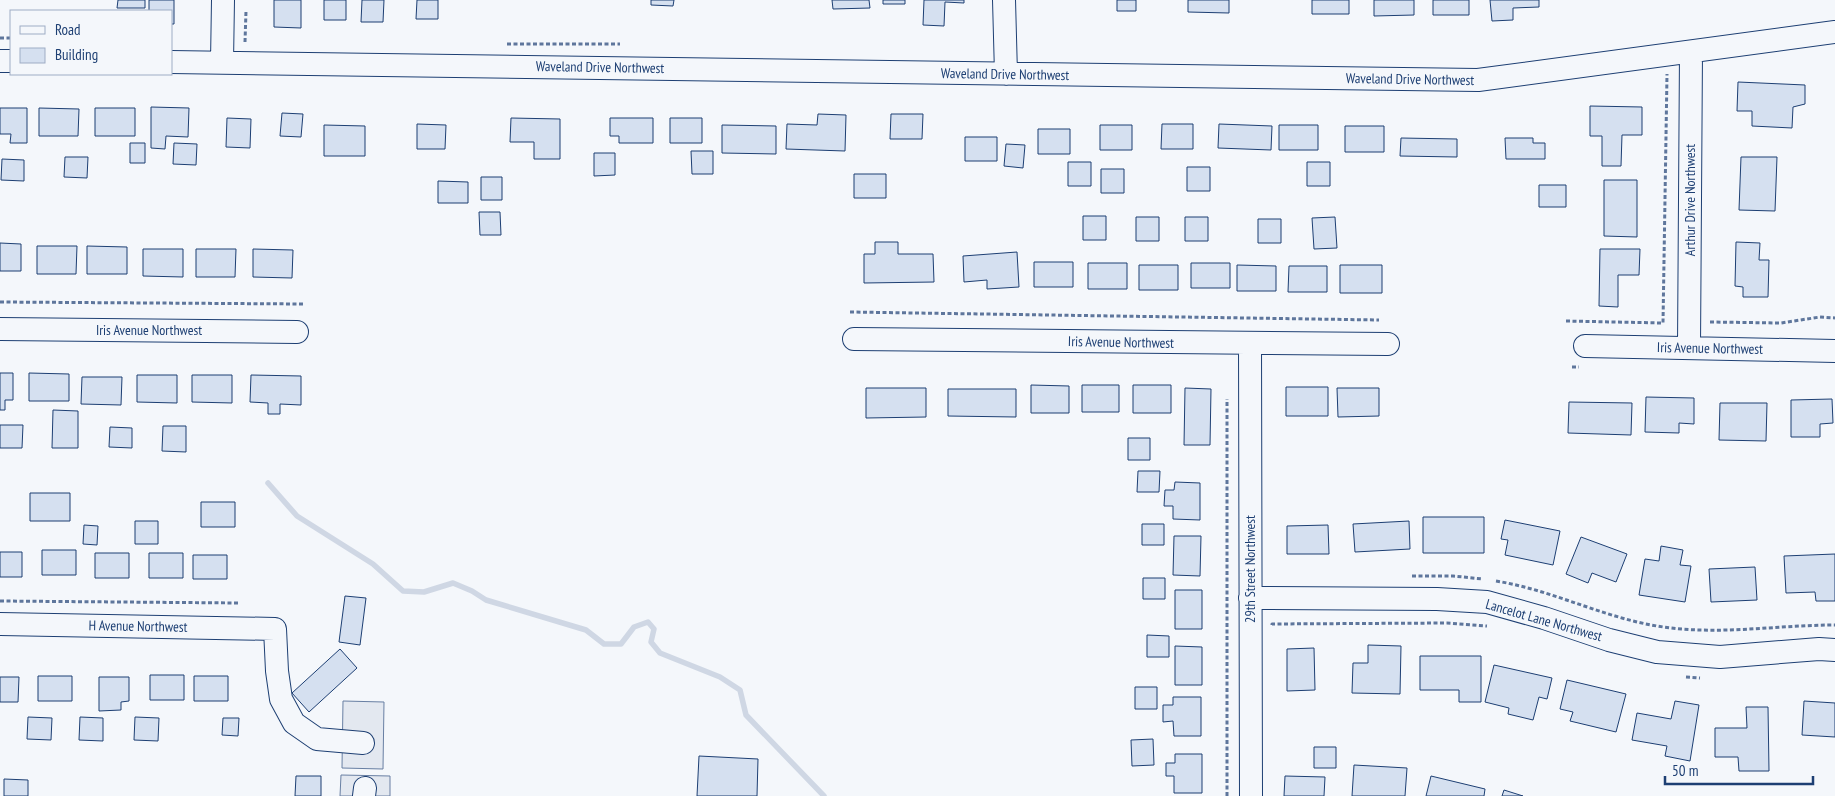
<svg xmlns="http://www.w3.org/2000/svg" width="1835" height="796" font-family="'PT Sans Narrow',sans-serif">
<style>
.parking{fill:#e3e8f0;stroke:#687fa3}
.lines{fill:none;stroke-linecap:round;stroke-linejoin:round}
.stream{stroke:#cfd7e4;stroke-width:5.5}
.building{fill:#d5e0f0;stroke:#1d3f73}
.minor-casing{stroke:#1d3f73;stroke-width:24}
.path{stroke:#5e769c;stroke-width:3;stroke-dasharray:4 2.5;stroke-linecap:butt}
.minor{stroke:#f4f7fb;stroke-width:22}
.labels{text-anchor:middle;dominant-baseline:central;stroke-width:4;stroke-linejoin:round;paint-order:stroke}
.street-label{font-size:14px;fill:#1d3f73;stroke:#f4f7fb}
</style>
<rect width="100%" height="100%" fill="#f4f7fb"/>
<path class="parking" d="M343 701 384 702 383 769 342 768Z
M341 775 390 776V796H340Z"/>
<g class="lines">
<path class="stream" d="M268 483 297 516 373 564 403 591 424 592 453 583 472 591 486 600 586 630 604 644H621L634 627 648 622 654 629 651 642 660 653 720 677 740 690 746 715 824 796"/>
</g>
<path class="building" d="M118 0H145V8H117Z
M149 0H174V24H171V11H149Z
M274 0H301V28L274 27Z
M324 0H346V20H324Z
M362 0H384L383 22H361Z
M417 0H438V19H416Z
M651 0H674L673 6 651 5Z
M832 0H869L870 8 833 9Z
M883 0H905V4H883Z
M924 0H964V3L945 2 944 26 923 25Z
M1117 0H1136V11H1117Z
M1188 0H1229V13L1188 12Z
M1312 0H1349V14H1312Z
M1374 0H1414V15L1374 16Z
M1433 0H1469V15H1433Z
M1490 0H1539V7L1513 8V20L1492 21Z
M1738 82 1805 85V104L1793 107 1792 128 1752 126V111H1737Z
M1590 106 1642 107V135H1622L1621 166H1602V136H1590Z
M151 107 189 108 188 137 166 136 165 149 151 148Z
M0 108H27V143H10L11 134H0Z
M39 108 79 109 78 136H39Z
M95 108H135V136H95Z
M282 113 303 114 301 137 280 136Z
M818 114 846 115 845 151 786 149 787 124 817 125Z
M891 114H923L922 139H890Z
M227 118 251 119 250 148 226 147Z
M511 118 560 119V159H534V142H510Z
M610 118H653V143H619V136H610Z
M670 118H702V143H670Z
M417 124 446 125 445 149H417Z
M1162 124H1193V149H1161Z
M1219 124 1272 126 1271 150 1218 148Z
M324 125 365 126V156H324Z
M722 125 776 126V154L722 153Z
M1100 125H1132V150H1100Z
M1279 125H1318V150H1279Z
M1345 126H1384V152H1345Z
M1038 129H1070V154H1038Z
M965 137H997V161H965Z
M1401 138 1457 139V157L1400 156Z
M1505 138H1533V143H1545V159H1506Z
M130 143H145V163H130Z
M174 143 197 144 196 165 173 164Z
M1006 144 1025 145 1023 168 1004 166Z
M691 151H713V174H692Z
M594 153H615V175L594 176Z
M65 157H88L87 178 64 177Z
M1741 157H1777L1775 211 1739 210Z
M2 159 24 160V181L1 180Z
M1068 162H1091V186H1068Z
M1307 162H1330V186H1307Z
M1187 167H1210V191H1187Z
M1101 169H1124V193H1101Z
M854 174H886V198H854Z
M481 177H502V200H481Z
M1604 180H1637V237L1604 236Z
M438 181 468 182V203H438Z
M1539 185H1566V207H1539Z
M479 212H500L501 235H480Z
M1083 216H1106V240H1083Z
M1136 217H1159V241H1136Z
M1185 217H1208V241H1185Z
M1335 217 1337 248 1314 249 1312 218Z
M1258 219H1281V243H1258Z
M875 242H898V254H933L934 282 864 283V254H875Z
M1736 242 1760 243 1759 260H1769L1768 297H1743V287L1735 286Z
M0 243 21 244V271H0Z
M37 246H77L76 274H37Z
M87 246 127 247V274H87Z
M143 249H183V277L143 276Z
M196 249H236L235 277H196Z
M253 249 293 250 292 278 253 277Z
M1600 249H1640L1639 275H1618V307L1599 306Z
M1017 252 1019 287 987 289V280L964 282 963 256Z
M1034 262H1073V287H1034Z
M1088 263H1127V289H1088Z
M1191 263H1230V288H1191Z
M1139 265H1178V290H1139Z
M1237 265 1276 266V291H1237Z
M1340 265H1382V293H1340Z
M1289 266H1327V292H1288Z
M0 373H13V400H5V410H0Z
M29 373 69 374V401H29Z
M137 375H177V403L137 402Z
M192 375H232V403L192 402Z
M251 375 301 376V405L280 404V414H268V403L250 402Z
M82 377H122L121 405 81 404Z
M1031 385 1069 386V413H1031Z
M1082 385H1119V412H1082Z
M1133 385H1171V413H1133Z
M1286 387H1328V416H1286Z
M866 388H926V417L866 418Z
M1185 388 1211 389 1210 445H1184Z
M1337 388H1379V416L1338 417Z
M948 389H1016V417L948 416Z
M1646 397 1694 398V424L1679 423V433L1645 432Z
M1832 399 1833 423 1820 424V437H1791V400Z
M1569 402 1632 403 1631 435 1568 433Z
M1720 403H1767L1766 441 1719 440Z
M53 410 78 411V448H52Z
M0 425H23L22 448H0Z
M163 426H186V452L162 451Z
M110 427 132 428V448L109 447Z
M1128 438H1150V460H1128Z
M1138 471H1160L1159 492H1137Z
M1175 482 1200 483V520L1173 519V506H1164L1165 490H1174Z
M30 493H70V521H30Z
M201 502H235V527H201Z
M1423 517H1484V553H1423Z
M1505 520 1560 531 1553 565 1505 555 1508 540 1501 539Z
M135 521H158V544H135Z
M1409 521 1410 549 1355 552 1353 524Z
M1142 524H1164V545H1142Z
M84 525 98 526 97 545 83 544Z
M1328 525 1329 554H1287V526Z
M1174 536H1201L1200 576 1173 575Z
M1581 537 1627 554 1616 582 1592 573 1588 583 1566 574Z
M1661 546 1683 550 1680 565 1691 566 1685 602 1639 595 1645 559 1659 561Z
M42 550H76V575H42Z
M0 552H22V577H0Z
M95 553H129V578H95Z
M149 553H183V578H149Z
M1835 554V601H1816L1815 592 1786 593 1784 556Z
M193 555H227V579H193Z
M1755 567 1757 600 1711 602 1709 569Z
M1143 578H1165V599H1143Z
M1175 590H1202V629H1175Z
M345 596 366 598 360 645 339 642Z
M1147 635 1169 636V657H1147Z
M1368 645 1401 646 1400 694 1352 693 1353 663H1368Z
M1175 646 1202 647V685H1175Z
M1314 648 1315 690 1287 691V649Z
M340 649 357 668 309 712 292 693Z
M1420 656H1481V702H1459V690H1420Z
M1494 665 1552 678 1547 699 1539 697 1533 720 1508 714 1509 708 1485 702Z
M150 675H184V700H150Z
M38 676H72V701H38Z
M194 676H228V701H194Z
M0 677H19L18 702H0Z
M99 677H129V701L121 702V710L99 711Z
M1567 680 1626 694 1616 732 1570 721 1573 712 1560 709Z
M1135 687H1157V709H1135Z
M1173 697H1201V736H1174L1173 721 1163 722V705H1173Z
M1675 701 1699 705 1690 761 1665 756 1667 746 1632 740 1637 713 1671 719Z
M1804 701 1835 703V737L1802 735Z
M1746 707H1768L1769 771H1739L1738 757H1715V728H1747Z
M28 717 52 718 51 740 27 739Z
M80 717 103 718V741L79 740Z
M135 717 159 718 158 741 134 740Z
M223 718H239L238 736 222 735Z
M1153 739 1154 765 1132 766 1131 740Z
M1314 747H1336V768H1314Z
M1175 754H1202V793H1174V776H1166V763H1175Z
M699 756 758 759 757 796H697Z
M1354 765 1407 768 1405 796H1352Z
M296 776H321V796H295Z
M1285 776 1325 777 1324 796H1284Z
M1431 776 1485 789 1484 796H1426Z
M4 779 28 780V796H4Z
M1504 790 1523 796H1502Z"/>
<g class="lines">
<g class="minor-casing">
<path id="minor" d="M1004 0 1006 74
M0 61H11
M171 62 1478 80 1835 32
M222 62 223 0
M0 329 297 332
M854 339 1388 344
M1250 343 1251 796
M1585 346 1835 351
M1689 347 1691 52
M1250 598 1437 599 1487 602 1544 618 1609 640 1657 652 1720 657 1819 649 1835 650
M0 624 275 629 277 671 281 699 294 723 317 739 363 743
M364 796 365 788"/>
</g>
<path class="path" d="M0 38H11
M245 42 246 11
M507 44H620
M0 302 303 304
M850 312 1379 320
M1566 321 1663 323 1667 74
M1710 322 1781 323 1820 317 1835 318
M1572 367H1579
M1412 576H1453L1483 579
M1496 581C1552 590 1602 617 1657 626 1716 636 1775 625 1835 625
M0 601 240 603
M1272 625V624L1447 623 1487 626
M1686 677 1700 678
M1227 796V399"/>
<use href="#minor" class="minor"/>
</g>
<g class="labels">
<g class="street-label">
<text transform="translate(600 67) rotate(1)">Waveland Drive Northwest</text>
<text transform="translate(1005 74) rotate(1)">Waveland Drive Northwest</text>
<text transform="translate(1410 79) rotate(1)">Waveland Drive Northwest</text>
<text transform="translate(1690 200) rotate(-90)">Arthur Drive Northwest</text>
<text x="149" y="330">Iris Avenue Northwest</text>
<text transform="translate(1121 342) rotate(1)">Iris Avenue Northwest</text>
<text transform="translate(1710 348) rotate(1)">Iris Avenue Northwest</text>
<text transform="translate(1250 569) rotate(-90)">29th Street Northwest</text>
<text transform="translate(1544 620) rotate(16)">Lancelot Lane Northwest</text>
<text transform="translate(138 626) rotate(1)">H Avenue Northwest</text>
</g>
</g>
<rect x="10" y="10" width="162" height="65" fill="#f4f7fb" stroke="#9eadc5"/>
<rect x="20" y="26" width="25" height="8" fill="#f4f7fb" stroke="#9eadc5"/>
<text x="55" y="35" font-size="15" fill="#1d3f73">Road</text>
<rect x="20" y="48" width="25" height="15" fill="#d5e0f0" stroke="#9eadc5"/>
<text x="55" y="60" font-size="15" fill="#1d3f73">Building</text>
<path d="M1665 776v8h148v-8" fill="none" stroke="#1d3f73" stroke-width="2.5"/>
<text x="1672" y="776" font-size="15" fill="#1d3f73" stroke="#f4f7fb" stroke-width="4" paint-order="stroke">50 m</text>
</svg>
